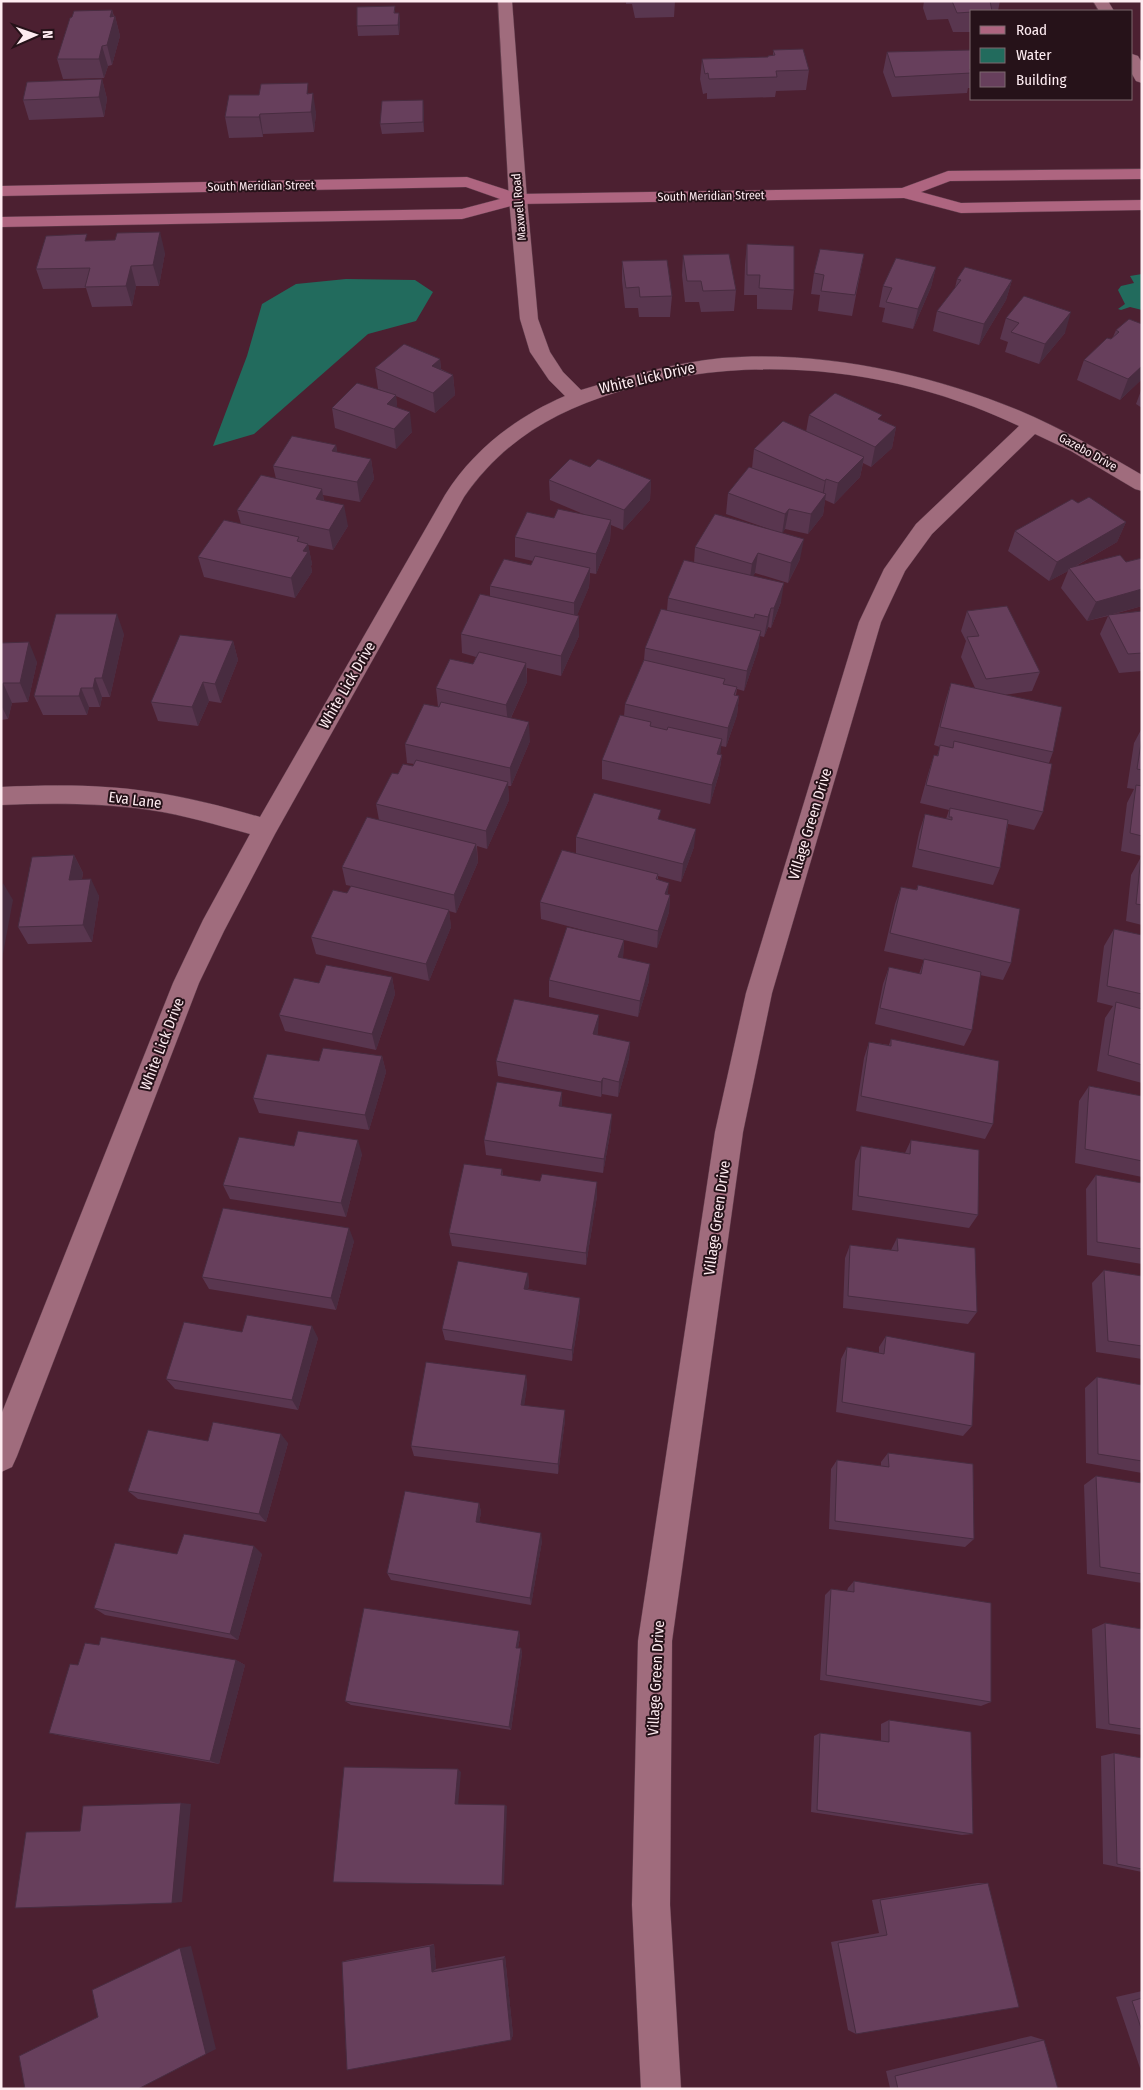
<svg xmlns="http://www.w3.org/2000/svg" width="1143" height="2090" font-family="'Fira Sans Condensed',sans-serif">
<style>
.water{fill:#226b5d}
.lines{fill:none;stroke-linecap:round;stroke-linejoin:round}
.street-casing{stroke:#613e4d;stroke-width:1}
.secondary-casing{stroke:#613e4d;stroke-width:1}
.street{fill:#a06c7d;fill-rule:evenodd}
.secondary{fill:#ae6580;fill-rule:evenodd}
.wall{fill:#59364f}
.shaded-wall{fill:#482c40}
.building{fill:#673f5c;stroke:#482c40}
.labels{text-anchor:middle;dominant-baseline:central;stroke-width:4;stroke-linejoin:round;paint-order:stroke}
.far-street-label{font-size:12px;fill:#feecf1;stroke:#261219}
.street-label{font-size:15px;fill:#feecf1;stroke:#261219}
</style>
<rect width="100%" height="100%" fill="#4c2031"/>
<path class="water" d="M1142 274V310L1130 307 1121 310 1118 309 1125 304 1118 290 1121 286 1134 283 1130 276Z
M346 279 415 280 433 292 416 321 368 334 254 434 213 446 247 356 262 304 296 284Z"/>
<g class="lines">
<g class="street-casing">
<path id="street" d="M498 1H512L527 199 538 319 550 352 563 372 581 390C628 376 673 363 722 358 819 350 928 373 1018 410 1061 428 1101 451 1142 475V491L1135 489 1071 451 1035 434 932 534 905 571 881 622 772 993 743 1132 672 1641 670 1905 681 2089H641L632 1905 638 1641 715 1132 746 993 859 622 884 569 916 524 1019 426C896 367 748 351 617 392 553 412 503 441 464 497L275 834 224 931 199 983 17 1456 12 1467 1 1472V1415L173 983 203 920 250 834C217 825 184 815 150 810 101 803 51 803 1 805V787C51 785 101 784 151 792 188 797 224 807 260 817L445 495C473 450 516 417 565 396L549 380 530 352 520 319 509 199Z
M1093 1H1108L1114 11H1099Z
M1132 54 1138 56 1142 63V83L1136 81 1132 74Z"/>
</g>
<g class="secondary-casing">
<path id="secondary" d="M1142 169V179L950 181 921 192 961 203 1142 200V210L961 213 904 198 518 204 462 219 1 227V217L462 209 500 199 466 187 1 196V186L467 177 519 194 902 188 948 171Z"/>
</g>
<use href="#street" class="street"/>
<use href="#secondary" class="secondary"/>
</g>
<path class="wall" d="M626 1H675L674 17 635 18 632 4H626Z
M924 1H1000L998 11H972V32H953L948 19 927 20 923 8Z
M395 6V13H399L400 23 399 35 358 36 357 26Z
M112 10 114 16H115L120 36 112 65 108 66 104 78 63 79 57 59Z
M773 50 809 70 806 90 776 91 775 97 707 99V93L703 94 700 79 702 59 768 57V56H773Z
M972 50V88H968L967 93 892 97 883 72 887 52Z
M102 79 107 99 104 117 29 120 23 100Z
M309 93 316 113 314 132 263 134V137L229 138 225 117Z
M424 110V132L382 134 380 124Z
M88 241 165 253 159 286H136L132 306 92 307 86 288 43 289 36 269Z
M747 244 794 290 792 310 757 309V295H744L745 264Z
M864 254 852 316 818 311 820 295 811 294 814 273Z
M683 255 736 290 734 311 701 312 699 302H685L682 275Z
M622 261 672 296 670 317H639L638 308H625L622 281Z
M936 267 931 287 913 329 882 322 885 308 879 307 883 286Z
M957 279 1012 280 1006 300 979 345 933 331 937 311 955 288Z
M1006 318 1065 333 1039 364 1005 352 1008 342 1000 339Z
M1142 324V379L1120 400 1077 380 1084 360 1113 337 1116 330Z
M440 359 441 369 453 375 455 395 435 413 396 396 397 407 412 432 396 449 335 428 332 408 388 393 378 389 375 368Z
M1142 388V408L1136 404Z
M809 415 881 420 896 427 892 448 871 467 863 463 860 477 834 504 825 500 823 515 808 534 785 529 782 533 800 559 788 583 755 573 753 576 781 602 771 628 768 627 764 637 760 636 758 650 744 691 737 689 736 695 739 696 737 715 726 747 721 746 720 754 722 755 719 774 710 804 602 779V760L624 716 625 704 644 660 645 648 667 610 668 598 694 563 695 547 769 529 726 514 728 493 752 468 754 449 806 432Z
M336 445 337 452 371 459 374 479 360 502 323 495 324 501 348 526 333 550 308 545 312 564 311 566 312 572 295 598 204 577 198 557 241 524 237 510 276 479 273 466Z
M590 467 651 480 650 500 623 530 611 525 610 540 596 574 590 573 589 587 577 615 579 616V636L561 676 527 668V682L511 718 530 741 511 786H508L509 800 487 849 477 846 478 862 456 913 449 911 451 927 429 981 316 954 311 937 347 893 351 886 346 885 342 867 379 820 376 804 398 774 413 766 414 764 407 763 405 744 438 707 436 688 473 664 476 657 462 653 461 634 490 597V586L531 565 533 561 515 557V537L554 518 588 516 550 500 549 480Z
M1078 503 1126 522 1117 542 1076 566 1126 562 1142 558V606L1114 614 1142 611V671L1119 673 1100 634 1108 616 1087 621 1061 588 1068 571 1049 581 1008 551 1015 531Z
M967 611 1040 672 1032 691 1004 695 1053 752 1049 763 1043 812 1034 830 1008 824 1000 868 993 885 912 867 919 833 925 814 946 819 949 810 920 803 928 774 934 755 937 756 940 747 934 745 945 702 951 683 975 688 961 657 966 641 961 631Z
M124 634 110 697H102L100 707H89L87 715H43L34 696Z
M233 641 238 660 221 703 209 701 198 726 158 721 151 702Z
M1 643 37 662 28 702 12 703 8 719 1 720Z
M1142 728V856L1121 851 1127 803 1134 789 1127 788 1134 743Z
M660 819 694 847 681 882 658 876V879L668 894 670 895 669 912 657 948 624 940 623 958 649 981 638 1017 549 997V980L617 939 541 919 540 902 576 853V837Z
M74 855 83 873 82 879 99 896 92 942 28 944 18 927Z
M1141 857 1142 858V925L1126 921 1131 875Z
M918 885 1011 963 1003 980 980 975 972 1030 964 1046 875 1024 883 984 889 967 919 974 924 960 884 951 895 904 901 887 916 890Z
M1114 929 1142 935V1083L1097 1071 1105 1018 1113 1006 1097 1002 1104 946Z
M392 977 395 994 376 1050 285 1031 279 1015 319 983Z
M598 1032 597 1035 630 1042 629 1058 618 1097 602 1094 601 1097 498 1076 496 1061Z
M891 1039 993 1124 985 1139 856 1111 864 1058 869 1042 889 1045Z
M382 1056 386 1072 369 1130 259 1113 253 1098 319 1061Z
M1089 1086 1142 1096V1177L1075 1163 1079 1101Z
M562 1092V1106L611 1129 603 1173 486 1155 484 1140Z
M911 1140 978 1215 969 1228 852 1210 855 1161 861 1146 905 1153Z
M294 1146 362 1154 346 1217 230 1199 223 1185Z
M502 1169 503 1176 597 1196 586 1265 452 1246 449 1233Z
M1096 1175 1142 1183V1264L1087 1255 1086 1189Z
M897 1238 977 1312 968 1324 843 1308 845 1258 850 1245 891 1250Z
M354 1241 336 1310 209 1289 202 1277Z
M1104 1270 1142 1276V1359L1096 1352 1092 1283Z
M528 1273 529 1285 528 1289 580 1298V1310L572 1361 445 1340 442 1329Z
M886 1336 972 1426 963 1436 836 1412 841 1359 847 1347 879 1353V1347Z
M318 1338 298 1410 175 1389 166 1379Z
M526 1375 527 1386 524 1405 565 1420 558 1474 414 1456 411 1446Z
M1097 1377 1142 1385V1473L1086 1463 1085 1388Z
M208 1441 288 1443 266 1522 138 1499 128 1491Z
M888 1453 974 1539 965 1547 829 1529 831 1469 837 1460 881 1466V1462Z
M1096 1476 1142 1483V1583L1087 1574 1084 1485Z
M479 1503 481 1512 479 1523 542 1541 531 1605 391 1580 387 1573Z
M177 1554H262L238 1640 105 1615 94 1608Z
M854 1581 991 1702 981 1706 820 1680 825 1595 831 1589 847 1591 848 1588Z
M1105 1623 1142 1629V1735L1096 1728 1092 1629Z
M519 1631 520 1637 518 1648H521L522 1654 511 1730 351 1705 345 1701Z
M99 1645 236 1660 245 1665 219 1764 62 1736 49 1733 78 1665Z
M889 1720 973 1834 962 1835 811 1812 814 1736 820 1733 881 1741V1724Z
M1114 1753 1142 1758V1872L1103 1864 1101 1756Z
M977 1883H988L856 2034 848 2030 831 1942 879 1933 872 1900Z
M434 1944 436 1969 505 1956 513 2035 511 2040 342 1962 348 1960Z
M1142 1991V2074L1116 1997Z
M1031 2036 1044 2040 1058 2089H887L890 2088 886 2071Z"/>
<path class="shaded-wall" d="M112 10 114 19 115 16 120 36 112 65 107 45 110 17Z
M399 13 400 23 399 35 398 25Z
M102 46 108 66 104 78 99 59Z
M102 79 107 99 104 117 99 97Z
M313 93 316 113 314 132 311 112Z
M423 100 424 110V132L423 122Z
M260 114 263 134V137L259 117Z
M160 232 165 253 159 286 153 265Z
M131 266 136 286 132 306 126 286Z
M936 267 931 287 913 329 918 309Z
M1012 280 1006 300 979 345 984 324Z
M1071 312 1065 333 1039 364 1045 344Z
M440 359 442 379 432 366Z
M1142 366V379L1120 400 1128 379Z
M453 375 455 395 435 413 433 393Z
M396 395 398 416 387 404Z
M410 412 412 432 396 449 394 429Z
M896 427 892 448 871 467 875 447Z
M336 445 339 465 332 451Z
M864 457 860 477 834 504 838 483Z
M371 459 374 479 360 502 357 482Z
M826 479 823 499 821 501 825 481Z
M651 480 650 500 623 530 624 510Z
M322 489 325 509 316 499Z
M826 494 823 515 808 534 811 514Z
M344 505 348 526 333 550 329 530Z
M789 509 785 529 782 534 785 514Z
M611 520 610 540 596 574V554Z
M1126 522 1117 542 1070 569 1069 568 1068 571 1049 581 1057 562Z
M804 539 800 559 788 583 791 563Z
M308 544 312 564 311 566 312 572 295 598 291 578 303 551Z
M758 553 755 573 749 584 752 564Z
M590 568 589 587 574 623V603Z
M784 583 781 602 771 628 774 608Z
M1142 589V606L1087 621 1096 602Z
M771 608 768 627 764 637 768 617Z
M117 614 124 634 110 697 102 678Z
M579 616V636L561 676V656Z
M761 631 758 650 744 691 747 671Z
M233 641 238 660 221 703 215 684Z
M29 642 37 662 28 702 20 683Z
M526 663 527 682 508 724 506 705Z
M95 678 102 697 100 707 93 688Z
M203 682 209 701 198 726 192 707Z
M3 683 12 703 8 719 1 705V690Z
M81 688 89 707 87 715 79 696Z
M739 696 737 715 726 747 728 728Z
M529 722 530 741 511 786 510 768Z
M722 739 720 758 717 754Z
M722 755 719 774 710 804 712 785Z
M508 782 509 800 487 849 486 831Z
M696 829 694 847 681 882 683 864Z
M476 844 478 862 456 913 454 895Z
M74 855 83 873 78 897 69 880Z
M91 879 99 896 92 942 83 925Z
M3 883 13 900 2 959 1 958V891Z
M669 883 667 900 665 894Z
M670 895 669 912 657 948 658 931Z
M449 910 451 927 429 981 426 964Z
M624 940 623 957 618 974V957Z
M650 964 649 981 638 1017 640 1001Z
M392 977 395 994 376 1050 372 1034Z
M599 1015 598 1032 592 1050 593 1034Z
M630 1042 629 1058 618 1097 619 1082Z
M382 1056 386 1072 369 1130 365 1115Z
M603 1078 602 1094 601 1097V1082Z
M562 1092V1107L559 1106Z
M612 1114 611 1129 603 1173 604 1159Z
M358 1140 362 1154 346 1217 341 1203Z
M597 1182V1196L586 1265V1253Z
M349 1228 354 1241 336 1310 331 1298Z
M528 1273 529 1285 525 1301 524 1289Z
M580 1298V1310L572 1361V1350Z
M312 1326 318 1338 298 1410 292 1400Z
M526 1375 527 1386 523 1415 521 1405Z
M565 1410V1420L558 1474V1464Z
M281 1434 288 1443 266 1522 259 1514Z
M479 1503 481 1512 478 1530 476 1522Z
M541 1533 542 1541 531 1605 530 1598Z
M254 1546 262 1554 238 1640 230 1634Z
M519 1631 520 1637 517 1653 516 1648Z
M521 1648 522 1654 511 1730 509 1727Z
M236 1660 245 1665 219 1764 210 1761Z
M458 1769 461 1772 458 1806 455 1804Z
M181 1803 191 1804 182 1902 172 1903Z
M505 1805 507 1806 504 1885H502Z
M434 1944 436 1969 432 1972 430 1946Z
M191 1946 216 2049 138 2089 180 1948Z
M505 1956 513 2035 511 2040 503 1959Z"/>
<path class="building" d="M952 1H990L992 11H972V12L957 13Z
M395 6 394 13H399L398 25 357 26V7Z
M112 10 110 17 115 16 107 45 102 46 99 59H57L70 18 72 17 74 11Z
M803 49 809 70 776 71 777 77 709 79 708 73 705 74 702 59 768 57V56L775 55 773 50Z
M972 50V69H970L971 73 895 77 887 52Z
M102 79 99 97 23 100 27 82Z
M308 83 307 94 313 93 311 112 260 114 259 117H225L229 95H259L261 84Z
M423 100V122L380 124 382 101Z
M160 232 153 265 131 266 126 286 85 287 90 268 36 269 46 236 87 234 85 241 115 240 117 233Z
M747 244 794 246V290L759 288 760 275H747Z
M820 249 864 254 855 295 821 291 824 275 814 273Z
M729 254 736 290 703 291 701 281H687L683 255Z
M896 258 936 267 918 309 886 302 892 288 883 286Z
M667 260 672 296 640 297 639 287 626 288 622 261Z
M965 267 1012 280 984 324 937 311 961 280 957 279Z
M1024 296 1071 312 1045 344 1011 332 1019 323 1006 318Z
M1129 319 1142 324V366L1128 379 1084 360 1107 338 1111 339 1119 332 1116 330Z
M404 344 440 359 432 366 453 375 433 393 375 368Z
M357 383 396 395 387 404 410 412 394 429 332 408Z
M835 393 882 415 878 419 896 427 875 447 809 415Z
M783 421 864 457 838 483 826 479 825 481 754 449Z
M292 436 336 445 332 451 371 459 357 482 273 466Z
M570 459 590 467 598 459 651 480 624 510 549 480Z
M749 467 826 494 811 514 789 509 785 514 728 493Z
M261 475 322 489 316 499 344 505 329 530 237 510Z
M1089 497 1126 522 1057 562 1015 531 1072 499 1078 503Z
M558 509 611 520 596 554 515 537 527 512 554 518Z
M715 514 804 539 791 563 758 553 752 564 695 547Z
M224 520 299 537 297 541 308 544 303 551 308 552 291 578 198 557Z
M1120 555 1126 562 1142 558V589L1096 602 1069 568Z
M535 556 590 568 574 603 490 586 504 559 531 565Z
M684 560 784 583 774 608H771L768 617 755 614 754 618 668 598Z
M480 594 579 616 561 656 461 634Z
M1007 606 1040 672 986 679 967 637 979 636 967 611Z
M661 609 761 631 747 671 645 648Z
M1142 611V653L1128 654 1108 615Z
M56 614H117L102 678H95L93 688H81L79 696H34Z
M180 635 233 641 215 684 203 682 192 707 151 702Z
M29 642 20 683H3L1 690V643Z
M479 652 526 663 506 705 436 688 450 659 473 664Z
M644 660 725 679 723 684 737 687 734 695 739 696 728 728 625 704Z
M951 683 1062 707 1053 752 940 727Z
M441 702 529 722 510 768 405 744 424 704 439 707Z
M620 715 651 722 650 726 667 730 668 727 722 739 717 754 722 755 712 785 602 760Z
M1142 737V770L1137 769Z
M954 741 1052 764 1043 812 926 785 934 755 938 756 940 745 953 748Z
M416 760 508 782 486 831 376 804 392 773 398 774 403 764 413 766Z
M1136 785 1142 786V836L1130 833Z
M594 793 661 810 658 819 696 829 683 864 576 837Z
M950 808 1008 820 1000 868 918 849 925 814 952 820V817H949Z
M367 817 476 844 454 895 342 867Z
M562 850 658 874 656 879 669 883 665 894 670 895 658 931 540 902Z
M74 855 69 880 91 879 83 925 18 927 32 857Z
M1141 857 1142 858V905L1136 904Z
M918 885 1020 909 1011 963 890 933 901 887 917 890Z
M351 886 449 910 426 964 311 937 333 890 347 893Z
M567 927 624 940 618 957 650 964 640 1001 549 980Z
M1114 929 1142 935V994L1107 986Z
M924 959 981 972 972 1030 880 1008 889 967 921 974Z
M326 965 392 977 372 1034 279 1015 294 978 319 983Z
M514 999 599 1015 593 1034 630 1042 619 1082 603 1078 601 1082 496 1061Z
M1116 1002 1142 1009V1065L1108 1055Z
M891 1039 999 1061 993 1124 861 1096 869 1042 891 1046Z
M323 1048 382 1056 365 1115 253 1098 267 1054 319 1061Z
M497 1082 562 1092 559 1106 612 1114 604 1159 484 1140Z
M1089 1086 1142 1096V1161L1085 1149Z
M298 1131 358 1140 341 1203 223 1185 239 1137 294 1146Z
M911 1140 979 1150 978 1215 858 1196 861 1146 910 1154Z
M464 1164 502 1169 501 1175 540 1181 542 1174 597 1182 586 1253 449 1233Z
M1096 1175 1142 1183V1249L1097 1242Z
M223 1208 349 1228 331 1298 202 1277Z
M897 1238 975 1248 977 1312 848 1296 850 1245 898 1251Z
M458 1261 528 1273 524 1289 580 1298 572 1350 442 1329Z
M1104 1270 1142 1276V1346L1108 1341Z
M247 1315 312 1326 292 1400 166 1379 184 1322 242 1332Z
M886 1336 975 1353 972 1426 842 1402 847 1347 884 1354Z
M426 1362 526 1375 521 1405 565 1410 558 1464 411 1446Z
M1097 1377 1142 1385V1461L1098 1454Z
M213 1422 281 1434 259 1514 128 1491 148 1430 208 1441Z
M888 1453 973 1464 974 1539 835 1521 837 1460 889 1467Z
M1096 1476 1142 1483V1574L1100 1567Z
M405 1491 479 1503 476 1522 541 1533 530 1598 387 1573Z
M184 1534 254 1546 230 1634 94 1608 115 1543 177 1554Z
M854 1581 991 1603V1702L826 1675 831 1589 854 1592Z
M364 1608 519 1631 516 1648H521L509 1727 345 1701Z
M1105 1623 1142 1629V1729L1109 1724Z
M101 1637 236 1660 210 1761 49 1733 70 1664 78 1665 85 1643 99 1645Z
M889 1720 971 1732 973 1834 817 1810 820 1733 889 1742Z
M1114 1753 1142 1758V1869L1117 1864Z
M344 1767 458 1769 455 1804 505 1805 502 1885 333 1882Z
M181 1803 172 1903 15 1908 26 1832 80 1831 83 1806Z
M988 1883 1019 2007 856 2034 838 1943 887 1935 880 1900Z
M430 1946 432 1972 503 1959 511 2040 347 2070 342 1962Z
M180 1948 206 2054 138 2089H25L19 2056 98 2017 92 1990Z
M1142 1998V2031L1132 2001Z
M1044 2040 1058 2089H898L895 2076Z"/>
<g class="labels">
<g class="far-street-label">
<text transform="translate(261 186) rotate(-1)">South Meridian Street</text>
<text transform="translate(711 196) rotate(-1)">South Meridian Street</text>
<text transform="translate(519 207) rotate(-95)">Maxwell Road</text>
<text transform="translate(1088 452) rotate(29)">Gazebo Drive</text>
</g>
<g class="street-label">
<text transform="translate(647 378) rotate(-13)">White Lick Drive</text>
<text transform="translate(347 685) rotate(-60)">White Lick Drive</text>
<text transform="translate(135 800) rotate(7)">Eva Lane</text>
<text transform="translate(810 824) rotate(-73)">Village Green Drive</text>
<text transform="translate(162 1044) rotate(-69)">White Lick Drive</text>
<text transform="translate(717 1218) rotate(-82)">Village Green Drive</text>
<text transform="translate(656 1678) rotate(-87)">Village Green Drive</text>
</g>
</g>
<rect width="1143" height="2090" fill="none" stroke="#feecf1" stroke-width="5"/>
<rect x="970" y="10" width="162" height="90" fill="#261219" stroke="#7c696f"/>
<rect x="980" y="26" width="25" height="8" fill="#ae6580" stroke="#7c696f"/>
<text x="1016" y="35" font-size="15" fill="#feecf1">Road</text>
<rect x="980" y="48" width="25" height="15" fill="#226b5d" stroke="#7c696f"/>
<text x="1016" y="60" font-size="15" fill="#feecf1">Water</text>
<rect x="980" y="72" width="25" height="15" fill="#673f5c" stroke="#7c696f"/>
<text x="1016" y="85" font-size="15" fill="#feecf1">Building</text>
<g transform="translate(35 35) rotate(88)" stroke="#261219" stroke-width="4" paint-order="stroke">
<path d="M0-4L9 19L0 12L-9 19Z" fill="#feecf1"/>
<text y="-8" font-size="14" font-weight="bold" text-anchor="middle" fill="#feecf1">N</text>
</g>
</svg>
